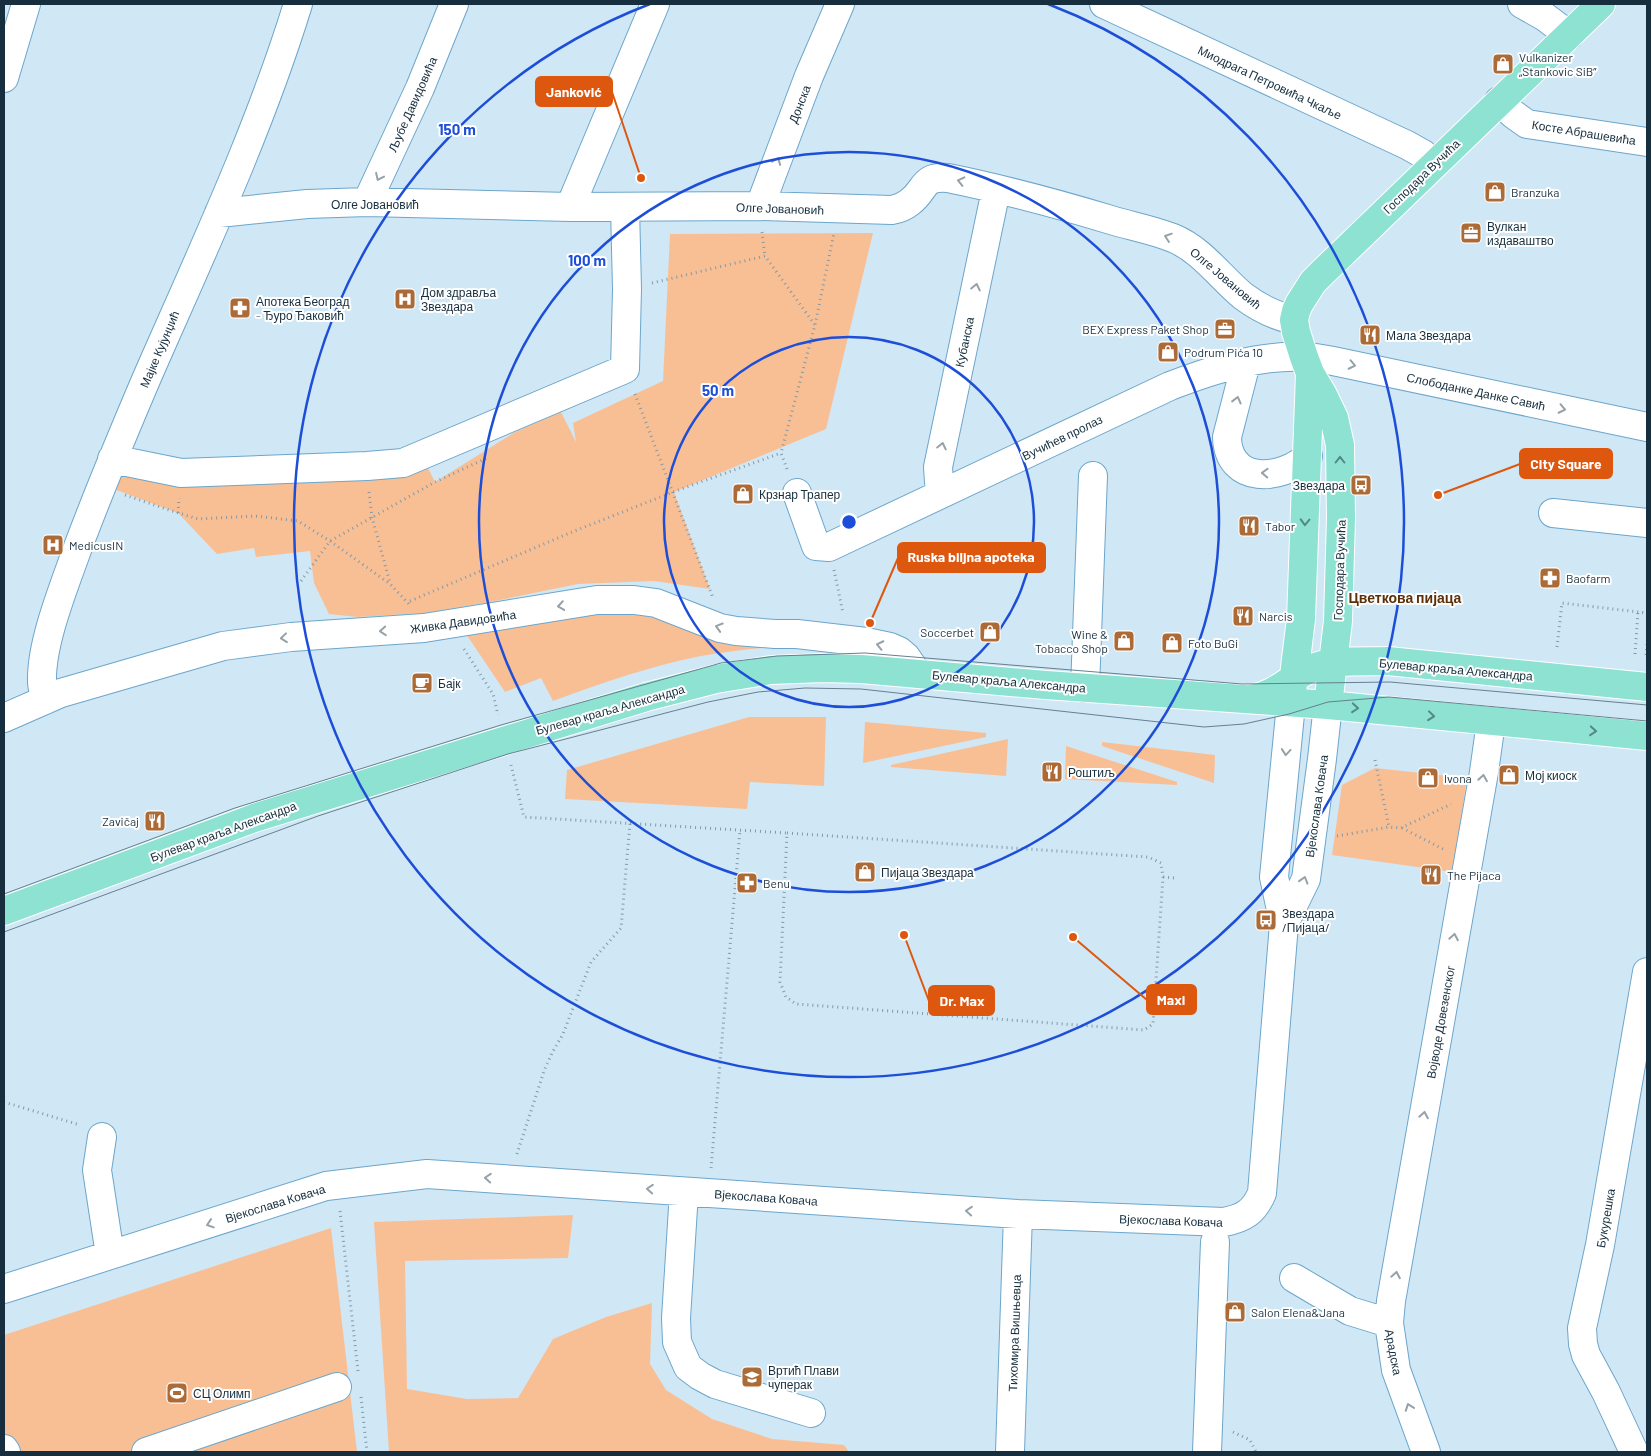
<svg xmlns="http://www.w3.org/2000/svg" width="1651" height="1456" font-family="Barlow,sans-serif">
<style>
.green{fill:#f9bf94}
.lines{fill:none;stroke-linecap:round;stroke-linejoin:round}
.minor-casing{stroke:#6ca6cb;stroke-width:30}
.major-casing{stroke:#fff;stroke-width:30}
.path{stroke:#829aa9;stroke-width:3;stroke-dasharray:1 4;stroke-linecap:butt}
.minor{stroke:#fff;stroke-width:28}
.major{stroke:#8de2d2;stroke-width:28}
.tram{stroke:#677f8e;stroke-width:1}
.oneway{stroke:#96a1a8}
.oneway2{stroke:#528888}
.ring{fill:none;stroke:#1d4ed8;stroke-width:2.5}
.labels{text-anchor:middle;dominant-baseline:central;stroke-width:4;stroke-linejoin:round;paint-order:stroke}
.poi-label{font-size:12px;fill:#162e3d;stroke:#fff;text-anchor:start}
.street-label{font-size:12px;fill:#162e3d;stroke:#fff}
.neighbourhood-label{font-size:14px;font-weight:bold;fill:#5c3109;stroke:#fff}
.centre{fill:#1d4ed8;stroke:#fff;stroke-width:2.5}
.ring-label{font-size:15px;text-anchor:middle;font-weight:bold;fill:#1d4ed8;stroke:#fff;stroke-width:4;stroke-linejoin:round;paint-order:stroke}
.leader{fill:none;stroke:#de570e;stroke-width:2}
.callout-dot{fill:#de570e;stroke:#fff;stroke-width:2}
.callout{fill:#de570e;stroke:#de570e;stroke-width:2}
.callout-label{font-size:14px;text-anchor:middle;font-weight:bold;fill:#fff}
</style>
<rect width="100%" height="100%" fill="#d0e7f6"/>
<path class="green" d="M873 233 826 429 674 492 710 589 654 581 578 584 490 602 425 613 357 617 329 614 314 583 310 551 256 557 254 548 217 554 178 513 111 488 115 472 401 474 428 468 435 482 515 432 561 412 576 442 573 423 663 381 670 234Z
M599 608 819 644C779 646 740 649 701 656 650 666 602 683 553 701L541 678 505 692 464 631Z
M749 717H826L824 786 750 782 747 809 565 799 567 770Z
M865 722 986 733V737L863 763Z
M1008 739 1006 776 891 767V765Z
M1102 742 1215 755 1214 783 1102 746Z
M1066 746 1177 782V785L1065 779Z
M1375 768 1467 778 1453 872 1332 855 1342 785Z
M573 1215 568 1258 405 1261 407 1389 467 1399 518 1398 553 1339 606 1317 652 1303 650 1364 666 1390 712 1419 772 1439 844 1445 849 1452H389L374 1222Z
M331 1228 357 1452H4V1335Z"/>
<g class="lines">
<g class="minor-casing">
<path id="minor" d="M1104 4 1407 145 1423 154 1433 164
M1522 4 1545 17 1569 35
M4 78 26 4
M1499 101 1513 114 1527 124 1647 142
M367 202 420 88 454 4
M760 206 809 76 840 4
M570 207 655 4
M219 213 307 204 367 202 570 207 760 206 892 210C898 209 905 206 910 202 927 189 921 176 948 178 1002 189 1058 204 1111 220 1131 226 1153 230 1173 238 1202 250 1220 277 1243 296 1259 308 1275 316 1294 320
M1246 363 1227 437C1228 485 1282 481 1308 456
M112 459 181 473 367 466 403 463 625 369 627 289 625 207
M797 493 816 546 829 547 1170 386C1212 370 1257 355 1302 357 1313 357 1323 359 1333 361L1647 427
M943 493 939 482 938 467 996 190
M1553 513 1647 523
M1085 688 1093 476
M45 700C44 694 42 687 42 681 41 642 65 584 78 547 99 491 122 436 145 382 199 258 258 134 298 4
M4 718 61 693 223 646 291 637 424 628 597 600H634L656 603 720 628 736 631 775 634H797L866 642 890 647 899 651 906 657 917 673
M1284 924 1306 879 1322 759 1328 705
M102 1137 97 1170 110 1255
M684 1192 676 1318 677 1342 688 1367 700 1376 715 1384 811 1413
M1294 1278 1350 1311 1389 1323
M4 1289 326 1186 427 1174 1018 1214 1224 1222C1244 1218 1254 1212 1262 1193L1284 924 1274 877 1291 704
M4 1449 6 1452
M146 1452 337 1387
M1010 1452 1018 1214
M1207 1452 1215 1242
M1426 1452 1396 1370 1389 1323 1391 1301 1484 772 1491 722
M1634 1452 1606 1392 1586 1355 1583 1344 1582 1328 1600 1245 1647 972"/>
</g>
<g class="major-casing">
<path id="major" d="M1292 692 1301 619 1310 374
M1251 699C1278 694 1288 679 1310 669 1334 659 1363 662 1388 661L1647 687
M1328 705 1338 621 1341 518 1340 445 1334 418 1323 395 1310 373 1304 357 1296 332 1294 320 1296 311 1299 304 1313 282 1323 272 1601 4
M4 911 254 818 646 697 716 679 771 670 823 668 861 669 1046 685 1328 705 1647 736"/>
</g>
<path class="path" d="M762 232 765 256
M652 283 765 256 815 325
M635 394 713 598
M787 469 781 453 815 325 834 233
M369 492 372 517 390 583
M125 495 166 509 198 519 255 516 298 521 330 541 390 584 409 604
M178 513 179 498
M834 570 843 613
M301 581 330 541 435 482 489 457
M410 601 572 532 673 492 781 453
M1557 647 1562 603 1647 613
M464 649 493 694 498 715
M1635 654 1638 611
M1646 655 1647 644
M1375 760 1389 827
M511 765 524 817 787 833
M1402 828 1443 849
M787 833 1148 857 1161 863 1163 877 1153 1024 1144 1030 796 1004 786 997 780 982Z
M1337 836 1389 827 1401 828 1451 804
M1163 877 1175 878
M4 1102 80 1125
M517 1154 544 1071 552 1053 563 1034 591 962 621 928 630 823
M711 1168 740 830
M340 1211 358 1371
M361 1397 367 1452
M1233 1432 1250 1440 1256 1452"/>
<use href="#minor" class="minor"/>
<use href="#major" class="major"/>
<path class="tram" d="M4 894 235 808 501 725 721 663 777 656 865 653 1242 684 1390 682 1647 705
M4 932 318 816 508 754 708 702 758 692 805 688 861 689 1204 727 1244 724 1289 714 1328 702 1389 697 1647 721"/>
</g>
<defs><path id="oneway-chevron" d="M-2-3.5L2.5 0L-2 3.5" fill="none" stroke-width="1.6" stroke-linecap="round" stroke-linejoin="round" transform="scale(1.25)"/></defs>
<g class="oneway">
<use href="#oneway-chevron" transform="translate(777 161) rotate(-69)"/>
<use href="#oneway-chevron" transform="translate(379 177) rotate(115)"/>
<use href="#oneway-chevron" transform="translate(961 181) rotate(-167)"/>
<use href="#oneway-chevron" transform="translate(1168 237) rotate(-161)"/>
<use href="#oneway-chevron" transform="translate(976 287) rotate(-78)"/>
<use href="#oneway-chevron" transform="translate(1352 365) rotate(12)"/>
<use href="#oneway-chevron" transform="translate(1237 400) rotate(-76)"/>
<use href="#oneway-chevron" transform="translate(1562 409) rotate(12)"/>
<use href="#oneway-chevron" transform="translate(942 446) rotate(-78)"/>
<use href="#oneway-chevron" transform="translate(1265 473) rotate(-178)"/>
<use href="#oneway-chevron" transform="translate(561 606) rotate(171)"/>
<use href="#oneway-chevron" transform="translate(719 627) rotate(-163)"/>
<use href="#oneway-chevron" transform="translate(383 631) rotate(176)"/>
<use href="#oneway-chevron" transform="translate(284 638) rotate(174)"/>
<use href="#oneway-chevron" transform="translate(880 645) rotate(-168)"/>
<use href="#oneway-chevron" transform="translate(1286 752) rotate(95)"/>
<use href="#oneway-chevron" transform="translate(1483 778) rotate(-81)"/>
<use href="#oneway-chevron" transform="translate(1304 880) rotate(-73)"/>
<use href="#oneway-chevron" transform="translate(1454 937) rotate(-80)"/>
<use href="#oneway-chevron" transform="translate(1424 1115) rotate(-80)"/>
<use href="#oneway-chevron" transform="translate(488 1178) rotate(-176)"/>
<use href="#oneway-chevron" transform="translate(650 1189) rotate(-176)"/>
<use href="#oneway-chevron" transform="translate(969 1211) rotate(-176)"/>
<use href="#oneway-chevron" transform="translate(210 1224) rotate(162)"/>
<use href="#oneway-chevron" transform="translate(1396 1275) rotate(-80)"/>
<use href="#oneway-chevron" transform="translate(1409 1407) rotate(-110)"/>
</g>
<g class="oneway2">
<use href="#oneway-chevron" transform="translate(1340 460) rotate(-90)"/>
<use href="#oneway-chevron" transform="translate(1305 522) rotate(92)"/>
<use href="#oneway-chevron" transform="translate(1355 708) rotate(5)"/>
<use href="#oneway-chevron" transform="translate(1431 716) rotate(6)"/>
<use href="#oneway-chevron" transform="translate(1593 731) rotate(5)"/>
</g>
<g class="ring">
<circle cx="849" cy="522" r="185"/>
<circle cx="849" cy="522" r="370"/>
<path d="M1048 4A555 555 0 1 1 650 4"/>
</g>
<defs>
<g id="shop-square" transform="scale(1.125)"><rect x="-9" y="-9" width="18" height="18" rx="4" fill="#ac6b36" stroke="#fff"/><path d="M-5-2.5h2.3a2.7 3.5 0 0 1 5.4 0H5L5.5 6h-11ZM-1.5-2.5h3a1.5 2.3 0 0 0-3 0Z" fill="#fff"/></g>
<g id="office-square" transform="scale(1.125)"><rect x="-9" y="-9" width="18" height="18" rx="4" fill="#ac6b36" stroke="#fff"/><path d="M-6-3h4V-5.5h4V-3h4V5H-6ZM-1-4.5V-3h2v-1.5ZM-6 0V1H6V0Z" fill="#fff"/></g>
<g id="hospital-square" transform="scale(1.125)"><rect x="-9" y="-9" width="18" height="18" rx="4" fill="#ac6b36" stroke="#fff"/><path d="M-5-5h3v3.5h4V-5h3V5h-3V1.5h-4V5h-3Z" fill="#fff"/></g>
<g id="pharmacy-square" transform="scale(1.125)"><rect x="-9" y="-9" width="18" height="18" rx="4" fill="#ac6b36" stroke="#fff"/><path d="M-2-6h4v4h4v4h-4v4h-4v-4h-4v-4h4Z" fill="#fff"/></g>
<g id="restaurant-square" transform="scale(1.125)"><rect x="-9" y="-9" width="18" height="18" rx="4" fill="#ac6b36" stroke="#fff"/><path d="M-5-6h1v4h1v-4h1v4h1v-4h1v5L-1.5 .5V6h-2V.5L-5-1ZM5-6V6H3V1.5H1.5Q1.5-4 5-6Z" fill="#fff"/></g>
<g id="bus-square" transform="scale(1.125)"><rect x="-9" y="-9" width="18" height="18" rx="4" fill="#ac6b36" stroke="#fff"/><path d="M-5-6H5V4H4V6H2V4H-2V6H-4V4H-5ZM-3.5-4V0h7V-4ZM-3.5 1.2v1.5H-2V1.2ZM2 1.2v1.5H3.5V1.2Z" fill="#fff"/></g>
<g id="cafe-square" transform="scale(1.125)"><rect x="-9" y="-9" width="18" height="18" rx="4" fill="#ac6b36" stroke="#fff"/><path d="M-5.5-4.5H6V0H3Q3 3.5 0 3.5H-2.5Q-5.5 3.5-5.5 0ZM3-3.2v2h1.7v-2ZM-6 4.5H4V6H-6Z" fill="#fff"/></g>
<g id="school-square" transform="scale(1.125)"><rect x="-9" y="-9" width="18" height="18" rx="4" fill="#ac6b36" stroke="#fff"/><path d="M0-5L7-2L0 1L-7-2ZM-4 1L0 2.5L4 1V4Q0 6-4 4Z" fill="#fff"/></g>
<g id="stadium-square" transform="scale(1.125)"><rect x="-9" y="-9" width="18" height="18" rx="4" fill="#ac6b36" stroke="#fff"/><path d="M0-5a6.5 5 0 1 0 0 10a6.5 5 0 1 0 0-10ZM-3.5-1.8h7v3.6h-7Z" fill="#fff"/></g>
</defs>
<g fill-rule="evenodd">
<use href="#shop-square" x="1503" y="64"/>
<use href="#shop-square" x="1495" y="192"/>
<use href="#office-square" x="1471" y="233"/>
<use href="#hospital-square" x="405" y="299"/>
<use href="#pharmacy-square" x="240" y="308"/>
<use href="#office-square" x="1225" y="329"/>
<use href="#restaurant-square" x="1370" y="335"/>
<use href="#shop-square" x="1168" y="352"/>
<use href="#bus-square" x="1361" y="485"/>
<use href="#shop-square" x="743" y="494"/>
<use href="#restaurant-square" x="1249" y="526"/>
<use href="#hospital-square" x="53" y="545"/>
<use href="#pharmacy-square" x="1550" y="578"/>
<use href="#restaurant-square" x="1243" y="616"/>
<use href="#shop-square" x="990" y="632"/>
<use href="#shop-square" x="1124" y="641"/>
<use href="#shop-square" x="1172" y="643"/>
<use href="#cafe-square" x="422" y="683"/>
<use href="#restaurant-square" x="1052" y="772"/>
<use href="#shop-square" x="1509" y="775"/>
<use href="#shop-square" x="1428" y="778"/>
<use href="#restaurant-square" x="155" y="821"/>
<use href="#shop-square" x="865" y="872"/>
<use href="#restaurant-square" x="1431" y="875"/>
<use href="#pharmacy-square" x="747" y="883"/>
<use href="#bus-square" x="1266" y="920"/>
<use href="#shop-square" x="1235" y="1312"/>
<use href="#school-square" x="752" y="1377"/>
<use href="#stadium-square" x="177" y="1393"/>
</g>
<g class="labels">
<g class="poi-label">
<text x="1519" y="57">Vulkanizer<tspan x="1519" dy="14">„Stankovic SiB”</tspan></text>
<text x="1511" y="192">Branzuka</text>
<text x="1487" y="226">Вулкан<tspan x="1487" dy="14">издаваштво</tspan></text>
<text x="421" y="292">Дом здравља<tspan x="421" dy="14">Звездара</tspan></text>
<text x="256" y="301">Апотека Београд<tspan x="256" dy="14">- Ђуро Ђаковић</tspan></text>
<text x="1209" y="329" text-anchor="end">BEX Express Paket Shop</text>
<text x="1386" y="335">Мала Звездара</text>
<text x="1184" y="352">Podrum Pića 10</text>
<text x="1345" y="485" text-anchor="end">Звездара</text>
<text x="759" y="494">Крзнар Трапер</text>
<text x="1265" y="526">Tabor</text>
<text x="69" y="545">MedicusIN</text>
<text x="1566" y="578">Baofarm</text>
<text x="1259" y="616">Narcis</text>
<text x="974" y="632" text-anchor="end">Soccerbet</text>
<text x="1108" y="634" text-anchor="end">Wine &amp;<tspan x="1108" dy="14">Tobacco Shop</tspan></text>
<text x="1188" y="643">Foto BuGi</text>
<text x="438" y="683">Бајк</text>
<text x="1068" y="772">Роштиљ</text>
<text x="1525" y="775">Мој киоск</text>
<text x="1444" y="778">Ivona</text>
<text x="139" y="821" text-anchor="end">Zavičaj</text>
<text x="881" y="872">Пијаца Звездара</text>
<text x="1447" y="875">The Pijaca</text>
<text x="763" y="883">Benu</text>
<text x="1282" y="913">Звездара<tspan x="1282" dy="14">/Пијаца/</tspan></text>
<text x="1251" y="1312">Salon Elena&amp;Jana</text>
<text x="768" y="1370">Вртић Плави<tspan x="768" dy="14">чуперак</tspan></text>
<text x="193" y="1393">СЦ Олимп</text>
</g>
<g class="street-label">
<text transform="translate(1270 82) rotate(25)">Миодрага Петровића Чкаље</text>
<text transform="translate(412 104) rotate(-66)">Љубе Давидовића</text>
<text transform="translate(799 104) rotate(-69)">Донска</text>
<text transform="translate(1584 132) rotate(9)">Косте Абрашевића</text>
<text transform="translate(1421 176) rotate(-44)">Господара Вучића</text>
<text x="375" y="204">Олге Јовановић</text>
<text transform="translate(780 208) rotate(2)">Олге Јовановић</text>
<text transform="translate(1226 278) rotate(40)">Олге Јовановић</text>
<text transform="translate(964 342) rotate(-78)">Кубанска</text>
<text transform="translate(159 349) rotate(-67)">Мајке Кујунџић</text>
<text transform="translate(1476 391) rotate(12)">Слободанке Данке Савић</text>
<text transform="translate(1062 437) rotate(-26)">Вучићев пролаз</text>
<text transform="translate(1339 570) rotate(-88)">Господара Вучића</text>
<text transform="translate(463 621) rotate(-8)">Живка Давидовића</text>
<text transform="translate(1456 669) rotate(5)">Булевар краља Александра</text>
<text transform="translate(1009 681) rotate(5)">Булевар краља Александра</text>
<text transform="translate(610 709) rotate(-16)">Булевар краља Александра</text>
<text transform="translate(1316 806) rotate(-82)">Вјекослава Ковача</text>
<text transform="translate(223 831) rotate(-20)">Булевар краља Александра</text>
<text transform="translate(1440 1022) rotate(-80)">Војводе Довезенског</text>
<text transform="translate(766 1197) rotate(4)">Вјекослава Ковача</text>
<text transform="translate(275 1203) rotate(-17)">Вјекослава Ковача</text>
<text transform="translate(1605 1218) rotate(-80)">Букурешка</text>
<text transform="translate(1171 1220) rotate(2)">Вјекослава Ковача</text>
<text transform="translate(1014 1333) rotate(-88)">Тихомира Вишњевца</text>
<text transform="translate(1394 1352) rotate(79)">Арадска</text>
</g>
<g class="neighbourhood-label">
<text x="1405" y="597">Цветкова пијаца</text>
</g>
</g>
<circle cx="849" cy="522" r="8" class="centre"/>
<g class="ring-label">
<text x="457" y="135">150 m</text>
<text x="587" y="266">100 m</text>
<text x="718" y="396">50 m</text>
</g>
<path class="leader" d="M641 178L612 92M1438 495L1520 464M870 623L898 558M1073 937L1147 1000M904 935L929 1001"/>
<g class="callout-dot">
<circle cx="641" cy="178" r="5"/>
<circle cx="1438" cy="495" r="5"/>
<circle cx="870" cy="623" r="5"/>
<circle cx="1073" cy="937" r="5"/>
<circle cx="904" cy="935" r="5"/>
</g>
<g class="callout">
<rect x="536" y="77" width="76" height="29" rx="5"/>
<rect x="1520" y="449" width="92" height="29" rx="5"/>
<rect x="898" y="543" width="147" height="29" rx="5"/>
<rect x="1147" y="985" width="49" height="29" rx="5"/>
<rect x="929" y="986" width="65" height="29" rx="5"/>
</g>
<g class="callout-label">
<text x="574" y="97">Janković</text>
<text x="1566" y="469">City Square</text>
<text x="971" y="562">Ruska biljna apoteka</text>
<text x="1171" y="1005">Maxi</text>
<text x="962" y="1006">Dr. Max</text>
</g>
<rect width="1651" height="1456" fill="none" stroke="#162e3d" stroke-width="10"/>
</svg>
